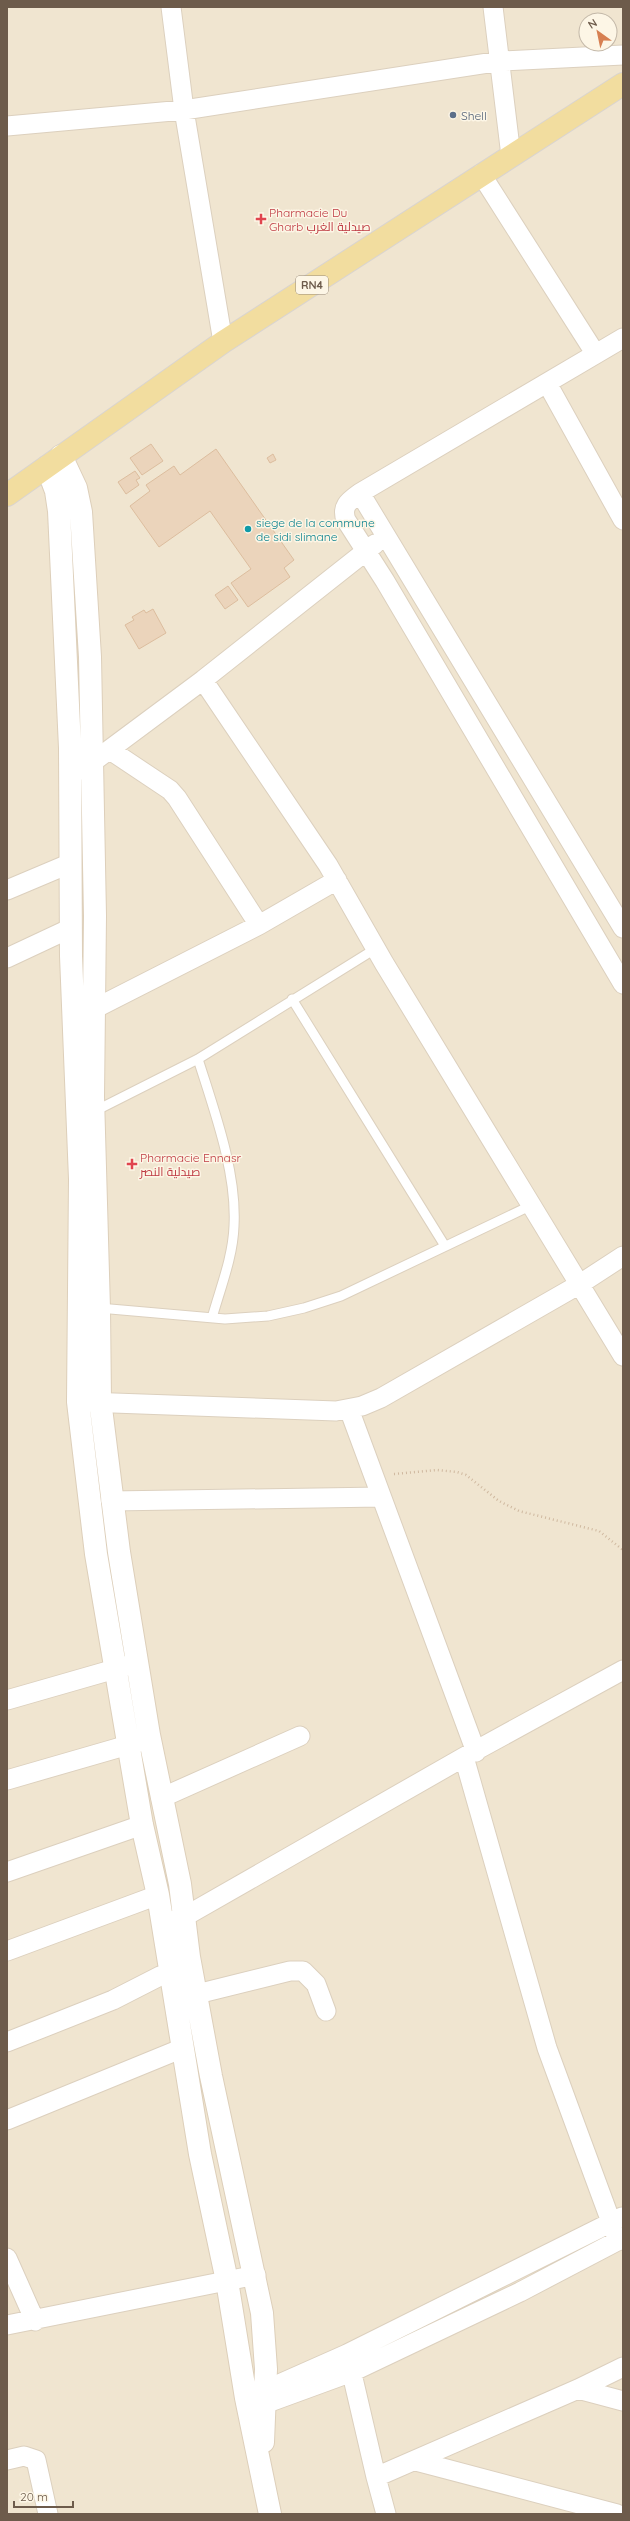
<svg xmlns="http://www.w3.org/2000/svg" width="630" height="2521" font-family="Quicksand,Cairo,sans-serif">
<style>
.residential{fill:#f0e5d0;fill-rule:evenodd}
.building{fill:#ebd4bb;stroke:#dcbd9e}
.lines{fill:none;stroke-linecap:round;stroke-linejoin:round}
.lane-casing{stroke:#dcd0be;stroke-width:11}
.street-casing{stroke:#dcd0be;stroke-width:21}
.secondary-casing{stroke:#ddcfba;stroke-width:24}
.primary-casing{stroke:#d9d4d0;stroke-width:24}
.path{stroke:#cfb89f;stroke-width:2.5;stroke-dasharray:1 3;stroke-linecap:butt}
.lane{stroke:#fff;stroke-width:9}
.street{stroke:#fff;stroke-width:19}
.secondary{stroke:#fff;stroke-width:22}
.primary{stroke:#f2dd9f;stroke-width:22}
.service-dot{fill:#5c6f8a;stroke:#fdf6e6;stroke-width:1.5}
.health-dot{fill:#e0444e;stroke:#fdf6e6;stroke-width:1.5}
.culture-dot{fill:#0f9aa8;stroke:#fdf6e6;stroke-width:1.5}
.labels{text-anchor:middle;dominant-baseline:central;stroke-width:3;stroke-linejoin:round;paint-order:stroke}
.shield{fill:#fdf6e6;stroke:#988a7a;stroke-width:1}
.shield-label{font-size:11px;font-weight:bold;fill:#6d5b4b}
.service-label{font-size:12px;fill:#4e5e75;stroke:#fdf6e6;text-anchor:start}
.health-label{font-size:12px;fill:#be3a42;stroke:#fdf6e6;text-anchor:start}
.culture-label{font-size:12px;fill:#0d838f;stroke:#fdf6e6;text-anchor:start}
</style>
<rect width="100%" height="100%" fill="#f9f3e1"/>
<path class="residential" d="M7 7H623V2514H7ZM586 20H610V44H586Z"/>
<path class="building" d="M151 444 163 461 142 475 130 458Z
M216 449 294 560 284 568 290 577 248 607 231 583 251 569 210 511 159 547 130 506 150 491 146 485 174 466 180 475Z
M273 454 276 460 270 463 267 458Z
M135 471 140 478 136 480 139 485 126 494 118 482Z
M228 586 238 600 225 609 215 595Z
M153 609 166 633 139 649 125 625 134 620 132 617 144 610 146 613Z"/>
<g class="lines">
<g class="lane-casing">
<path id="lane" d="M292 999 445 1246
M198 1059C214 1110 237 1172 234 1226 233 1257 220 1289 212 1318
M93 1112 198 1059 375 949
M99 1308 225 1319 268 1316 304 1308 341 1296 532 1205"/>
</g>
<g class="street-casing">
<path id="street" d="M171 7 184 110 223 342
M493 7 511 156
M7 126 184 110 501 61 623 55
M481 174 595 353
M623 338 360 493C349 501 341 506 346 520L385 581 623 984
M547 383 623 520
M360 493 623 928
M203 680 328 865 384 963 623 1356
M110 750 170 790 177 798 259 925
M82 770 203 680 375 544
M7 890 71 863
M7 958 71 928
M94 1009 259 925 337 880
M86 1402 336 1411 362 1406 381 1398 580 1284 623 1256
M349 1409 476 1752
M111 1501 381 1497
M7 1700 129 1665
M464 1757 547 2048 618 2241
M7 1780 142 1741
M161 1798 300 1736
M7 1872 142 1825
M172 1921 184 1917 464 1757 623 1670
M7 1951 158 1895
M197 1994 290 1971H303L316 1984 326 2011
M7 2042 113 2000 160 1976 184 1968
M7 2120 183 2048
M7 2258 35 2321
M7 2325 256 2275
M349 2361 376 2477
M578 2389 623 2401
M252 2396 347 2354 622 2217
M259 2406 352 2372 520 2292 623 2238
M7 2460 24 2456 36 2460 48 2514
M416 2461 617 2514
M386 2514 376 2477 578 2389 623 2367"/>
</g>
<g class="secondary-casing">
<path id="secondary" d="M61 456 76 488 81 512 90 657 95 916 93 1097 99 1309 100 1400 119 1552 149 1735 180 1884 189 1957 211 2076 262 2313 266 2369 263 2442
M47 467 56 491 59 511 70 748 71 956 80 1179 78 1402 96 1554 142 1825 158 1895 200 2154 227 2281 246 2398 270 2514"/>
</g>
<g class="primary-casing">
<path id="primary" d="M7 495 223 342 623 84"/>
</g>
<path class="path" d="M394 1474 437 1470 457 1472 466 1475 499 1501 519 1511 599 1531 623 1550"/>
<use href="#lane" class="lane"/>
<use href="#street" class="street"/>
<use href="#secondary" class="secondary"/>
<use href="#primary" class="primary"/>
</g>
<circle class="service-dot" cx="453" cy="115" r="4"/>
<g class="health-dot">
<path d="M259 213h4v4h4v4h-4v4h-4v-4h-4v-4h4z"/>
<path d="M130 1158h4v4h4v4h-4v4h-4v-4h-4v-4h4z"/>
</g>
<circle class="culture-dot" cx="248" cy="529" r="4"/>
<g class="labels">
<rect class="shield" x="296" y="276" width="32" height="18" rx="3"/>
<g class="shield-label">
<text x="312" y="285">RN4</text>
</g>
<g class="service-label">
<text x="461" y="115">Shell</text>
</g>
<g class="health-label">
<text x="269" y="212">Pharmacie Du<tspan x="269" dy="14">Gharb صيدلية الغرب</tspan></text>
<text x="140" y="1157">Pharmacie Ennasr<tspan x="140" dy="14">صيدلية النصر</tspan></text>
</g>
<g class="culture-label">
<text x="256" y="522">siege de la commune<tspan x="256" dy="14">de sidi slimane</tspan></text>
</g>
</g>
<rect width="630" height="2521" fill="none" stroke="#6d5b4b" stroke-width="16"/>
<g transform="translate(598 32) rotate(327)"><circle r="19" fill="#fdf6e6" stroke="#c3b8a8"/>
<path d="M0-3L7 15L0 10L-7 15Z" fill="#d78052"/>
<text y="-6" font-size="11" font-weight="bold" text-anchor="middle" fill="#6d5b4b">N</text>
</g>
<path d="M14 2501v6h59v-6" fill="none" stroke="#6d5b4b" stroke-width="2"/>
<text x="20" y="2501" font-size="12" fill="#6d5b4b" stroke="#fdf6e6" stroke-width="3" paint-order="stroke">20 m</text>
</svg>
